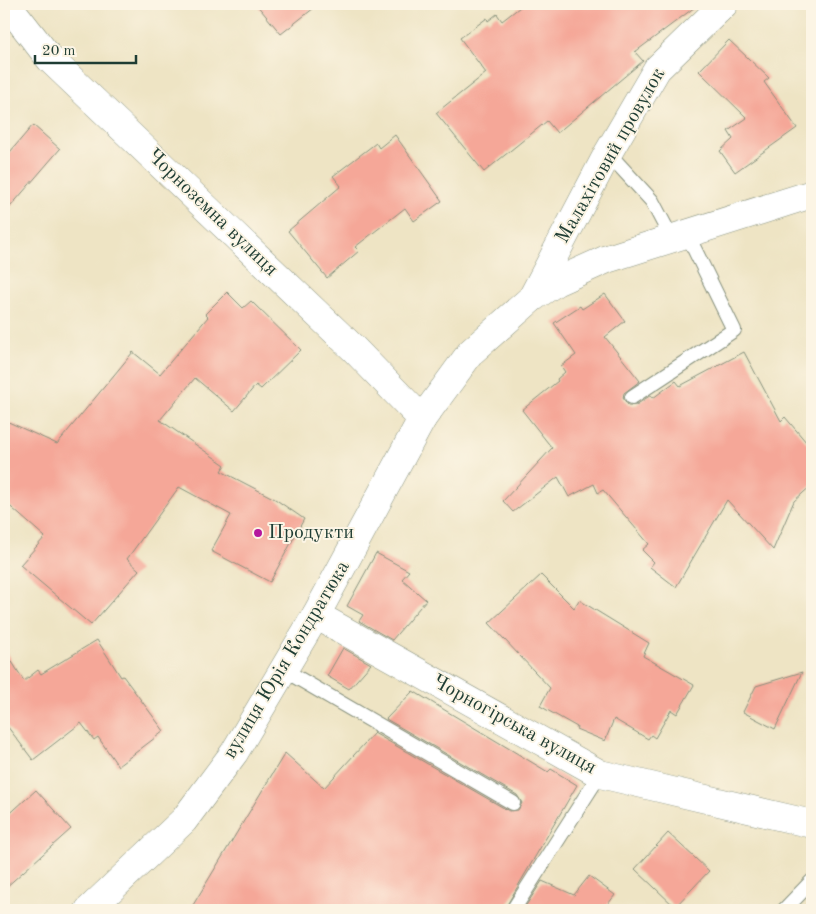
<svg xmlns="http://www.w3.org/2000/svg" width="816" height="914" font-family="'Old Standard TT',serif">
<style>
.building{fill:#f5a798}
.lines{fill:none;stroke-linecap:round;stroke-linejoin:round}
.service-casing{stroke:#86907c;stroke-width:16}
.minor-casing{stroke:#86907c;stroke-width:29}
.tertiary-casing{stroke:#86907c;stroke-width:29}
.service{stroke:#fff;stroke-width:14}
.minor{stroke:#fff;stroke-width:28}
.tertiary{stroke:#fff;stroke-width:28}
.poi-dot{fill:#b5179e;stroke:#fcf5e5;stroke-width:2}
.labels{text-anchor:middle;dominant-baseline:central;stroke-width:4;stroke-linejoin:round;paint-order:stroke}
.street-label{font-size:20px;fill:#1f3d34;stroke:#fcf5e5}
.poi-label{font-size:20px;fill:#1f3d34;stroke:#fcf5e5;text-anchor:start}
</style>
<rect width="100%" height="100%" fill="#fcf5e5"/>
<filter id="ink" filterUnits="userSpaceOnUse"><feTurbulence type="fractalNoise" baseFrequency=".02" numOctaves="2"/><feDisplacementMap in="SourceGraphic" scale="10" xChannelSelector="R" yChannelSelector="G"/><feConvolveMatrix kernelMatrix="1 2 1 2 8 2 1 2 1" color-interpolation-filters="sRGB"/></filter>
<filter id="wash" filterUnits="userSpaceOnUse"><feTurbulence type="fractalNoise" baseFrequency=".0096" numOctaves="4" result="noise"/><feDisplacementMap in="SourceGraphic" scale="20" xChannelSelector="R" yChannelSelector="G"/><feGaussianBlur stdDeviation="1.12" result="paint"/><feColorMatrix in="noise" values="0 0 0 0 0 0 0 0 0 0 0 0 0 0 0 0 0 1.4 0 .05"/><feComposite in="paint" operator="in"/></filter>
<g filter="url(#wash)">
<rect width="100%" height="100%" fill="#eee4c4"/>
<g id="blocks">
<path class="building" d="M256 4H319L281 34Z
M524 4H699L635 52 643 61 557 133 547 121 484 172 436 113 486 73 460 38 487 18 488 21 497 14 502 21Z
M729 40 769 78 764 82 797 128 735 172 720 151 733 139 728 131 747 118 699 71Z
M33 125 60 149 4 214V159Z
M395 135 442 201 414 221 405 208 355 247 359 251 327 278 288 231 341 186 333 176 376 143 379 148Z
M227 292 243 308 251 301 301 350 261 389 256 385 234 411 195 378 160 420 225 465 221 471 275 499 304 519 270 582 211 551 231 515 179 487 127 559 139 570 91 625 20 565 45 537 4 501V420L57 444 133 352 160 374 208 317 205 314Z
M605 294 625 321 605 337 640 381 624 393 623 398 628 405H636L651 395 653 398 676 381 680 386 744 352 781 421 785 417 812 449V485L794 501 773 550 727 500 676 587 650 567 654 562 642 550 649 544 603 490 598 493 594 484 569 497 558 477 513 512 503 501 552 448 522 410 558 381 557 379 565 372 561 366 576 355 554 323 580 306 582 309Z
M376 553 409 571 402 579 426 600 392 640 359 621 363 615 347 606Z
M541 575 574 608 579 600 649 643 643 656 694 685 677 714 671 710 655 738 651 735 648 739 614 719 605 741 576 729 577 727 540 706 550 688 489 623Z
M97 640 121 677 123 676 164 731 118 766 98 737 94 740 81 723 33 760 4 722V649L24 681 38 670 41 674Z
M343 648 371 664 349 689 327 676Z
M802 672 775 729 743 712 756 686Z
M413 691 548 772 551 769 577 785 504 910H190L285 753 324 788 374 733 509 811 518 810 522 803 517 795 386 719Z
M36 790 71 829 4 889V819Z
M668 833 709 871 675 907 635 869Z
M589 876 615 895 605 908 609 910H523L542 881 574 895Z"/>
</g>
</g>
<g filter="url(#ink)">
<use href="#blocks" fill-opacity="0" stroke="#86907c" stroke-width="1"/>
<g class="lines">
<g class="service-casing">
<path id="service" d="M608 153 652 201 672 239
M632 397 734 330 687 234
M284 670 513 803
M513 910 600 774
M784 910 812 881"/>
</g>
<g class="minor-casing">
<path id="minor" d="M7 4 50 59 353 348 422 419
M532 298 608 153 657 69 724 4
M316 615 600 774 812 824"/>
</g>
<g class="tertiary-casing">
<path id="tertiary" d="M89 910 184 820 234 753 316 615 422 419 471 352 532 298 556 282 607 259 812 194"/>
</g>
<use href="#service" class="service"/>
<use href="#minor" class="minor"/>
<use href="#tertiary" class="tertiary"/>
</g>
</g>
<circle class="poi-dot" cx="258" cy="533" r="5"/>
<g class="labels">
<g class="street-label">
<text transform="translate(611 156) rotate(-60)">Малахітовий провулок</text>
<text transform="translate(212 213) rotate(44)">Чорноземна вулиця</text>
<text transform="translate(287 660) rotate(-59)">вулиця Юрія Кондратюка</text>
<text transform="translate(514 725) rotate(29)">Чорногірська вулиця</text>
</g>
<g class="poi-label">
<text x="268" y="533">Продукти</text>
</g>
</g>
<rect width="816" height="914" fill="none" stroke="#fcf5e5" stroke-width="20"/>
<path d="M35 55v8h101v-8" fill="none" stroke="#1f3d34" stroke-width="2.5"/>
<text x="42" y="55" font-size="15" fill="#1f3d34" stroke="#fcf5e5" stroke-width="4" paint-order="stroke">20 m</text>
</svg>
